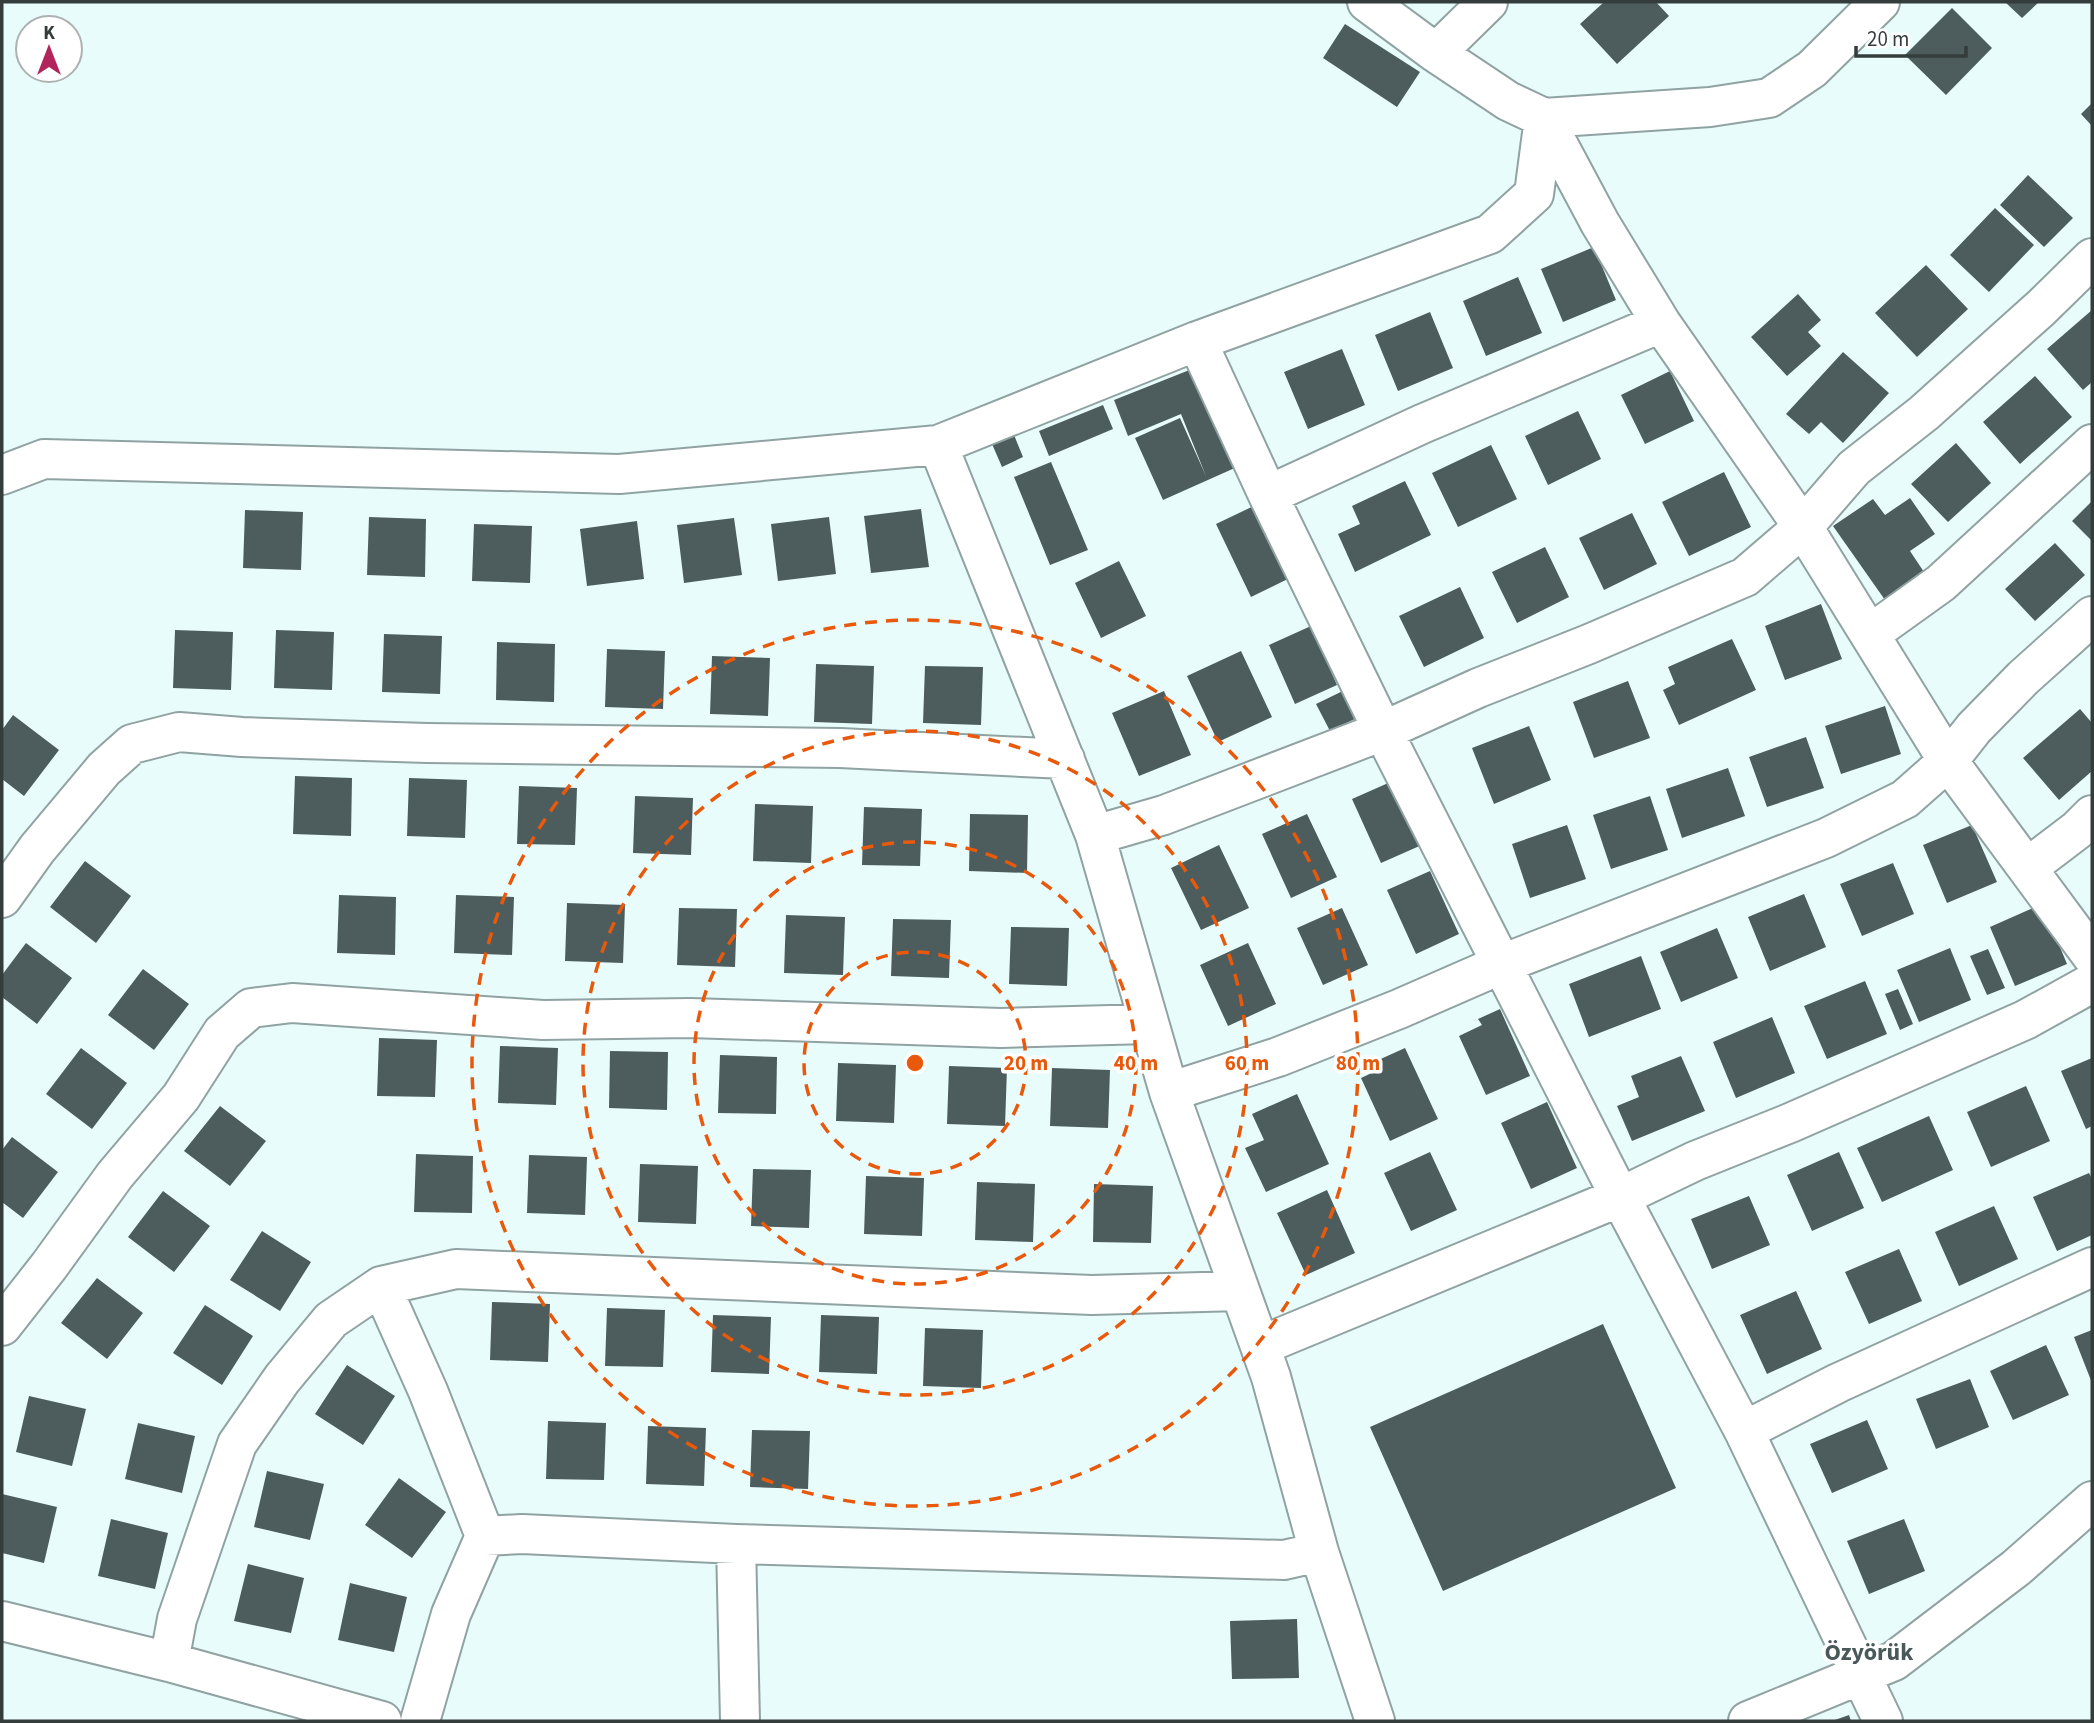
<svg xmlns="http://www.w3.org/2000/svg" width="2094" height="1723" font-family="'Source Sans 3',sans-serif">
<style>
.building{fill:#4d5d5e}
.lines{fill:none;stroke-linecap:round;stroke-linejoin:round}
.street-casing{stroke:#90a2a2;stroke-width:42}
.street{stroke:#fff;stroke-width:38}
.ring{fill:none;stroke:#e8590c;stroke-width:3.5;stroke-dasharray:12 9}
.labels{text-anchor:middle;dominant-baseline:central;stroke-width:7;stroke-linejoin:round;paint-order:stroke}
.district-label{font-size:24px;font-weight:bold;fill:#495959;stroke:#fff}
.centre{fill:#e8590c;stroke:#fff;stroke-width:3.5}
.ring-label{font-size:21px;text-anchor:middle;font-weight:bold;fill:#e8590c;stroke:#fff;stroke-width:7;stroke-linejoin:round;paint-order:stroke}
</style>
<rect width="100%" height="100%" fill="#e8fcfc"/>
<path class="building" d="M1604 2H1656L1669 16 1617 64 1580 24Z
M2005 2H2039L2022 18Z
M1952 8 1992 48 1946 95 1905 55Z
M1345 24 1420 72 1397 107 1323 58Z
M2092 103V126L2081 114Z
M2028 175 2073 218 2044 247 2000 205Z
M1995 208 2034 245 1989 292 1950 255Z
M1594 247 1616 300 1563 322 1541 269Z
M1926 265 1968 309 1917 357 1875 313Z
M1518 277 1542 333 1486 356 1463 301Z
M1798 294 1821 320 1808 332 1821 346 1787 376 1751 337Z
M2092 310V382L2083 390 2047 349Z
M1430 312 1453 368 1398 391 1375 335Z
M1342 349 1365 405 1308 429 1284 372Z
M1843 352 1889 393 1843 443 1821 422 1809 434 1786 414Z
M1197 367 1237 467 1163 500 1135 438 1180 418 1206 476 1181 414 1128 436 1114 400Z
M1670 371 1694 421 1645 444 1621 395Z
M2035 376 2072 417 2020 464 1983 422Z
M1103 405 1113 429 1049 456 1039 431Z
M1578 411 1601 459 1548 485 1525 436Z
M1014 435 1023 457 1002 467 992 444Z
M1956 443 1991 483 1948 522 1911 484Z
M1491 445 1517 499 1458 527 1432 473Z
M1051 462 1088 550 1050 565 1014 477Z
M1724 472 1751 527 1689 556 1662 502Z
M1405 481 1431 535 1355 572 1338 534 1360 524 1352 506Z
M1910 498 1935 534 1910 551 1924 572 1885 600 1833 526 1873 499 1885 515Z
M2092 501V541L2072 521Z
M1262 502 1298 574 1251 597 1216 524Z
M921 509 929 567 871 573 864 516Z
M245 510 303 512 301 570 243 568Z
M1632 513 1657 564 1604 590 1579 538Z
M369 517 426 519 425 577 367 575Z
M829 517 836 574 778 581 771 524Z
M734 518 742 575 684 583 677 525Z
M637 521 644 579 587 586 580 529Z
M474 524 532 526 530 583 472 581Z
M2055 543 2085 575 2035 621 2005 589Z
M1545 547 1569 597 1517 623 1492 572Z
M1119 561 1146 616 1101 638 1075 583Z
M1460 587 1484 638 1424 667 1399 616Z
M1821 604 1842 659 1785 680 1765 626Z
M1311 626 1337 685 1295 704 1269 645Z
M175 630 233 632 231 690 173 688Z
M276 630 334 632 332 690 274 688Z
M384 634 442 636 440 694 382 692Z
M1732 639 1756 690 1679 725 1663 690 1675 684 1668 667Z
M497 642 555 644 554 702 496 700Z
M607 649 665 651 663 709 605 707Z
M1241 651 1272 717 1218 742 1187 676Z
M712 656 770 658 768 716 710 714Z
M816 664 874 666 872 724 814 722Z
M925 666 983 667 981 725 923 723Z
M1628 681 1650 738 1594 758 1573 702Z
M1349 688 1363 715 1330 731 1316 704Z
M1164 691 1191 755 1139 776 1112 713Z
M1885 706 1901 754 1841 774 1825 726Z
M2080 709 2092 723V771L2059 800 2023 758Z
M13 715 59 750 24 796 2 779V730Z
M1529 726 1551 780 1494 804 1472 748Z
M1806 737 1824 788 1767 807 1749 757Z
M1728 768 1745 816 1682 838 1666 789Z
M295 776 352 778 351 836 293 834Z
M409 778 467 780 465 838 407 836Z
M1395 780 1424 844 1381 863 1352 799Z
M519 786 577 788 575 845 517 844Z
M635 796 693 798 691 855 633 853Z
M1650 796 1668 850 1611 869 1593 815Z
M755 804 813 806 811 863 753 861Z
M864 807 922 809 920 866 862 865Z
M970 814 1028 815 1027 873 969 871Z
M1307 814 1337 877 1291 898 1262 834Z
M1567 825 1586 879 1530 898 1512 844Z
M1972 825 1997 882 1947 903 1923 845Z
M1219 845 1249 908 1201 930 1171 868Z
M85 861 131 896 96 943 50 907Z
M1893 863 1914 914 1862 936 1840 884Z
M1430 871 1459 934 1416 954 1387 890Z
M1804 894 1826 947 1770 971 1748 917Z
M339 895 396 897 395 955 337 953Z
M456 895 514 897 512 955 454 953Z
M567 903 625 905 623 963 565 961Z
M2042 904 2067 964 2015 986 1990 927Z
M679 908 737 909 735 967 677 965Z
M1342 908 1368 965 1323 985 1297 928Z
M786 915 845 917 843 975 784 973Z
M893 919 951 920 949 978 891 976Z
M1011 927 1069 928 1067 986 1009 984Z
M1717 928 1738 978 1681 1002 1660 952Z
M26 943 72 978 37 1024 2 997V975Z
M1248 943 1276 1004 1228 1026 1200 965Z
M1950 948 1971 1000 1919 1022 1897 970Z
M1988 949 2005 988 1987 995 1970 956Z
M1641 956 1661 1009 1589 1037 1569 984Z
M143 969 189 1004 154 1050 108 1015Z
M1865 981 1887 1034 1827 1059 1804 1006Z
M1898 989 1913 1024 1900 1030 1885 994Z
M1500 1009 1530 1076 1486 1095 1459 1036 1482 1025 1478 1019Z
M1772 1017 1795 1073 1736 1098 1713 1042Z
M379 1038 437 1040 435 1097 377 1096Z
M500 1046 558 1048 556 1105 498 1103Z
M81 1048 127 1083 92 1129 46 1094Z
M1405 1048 1438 1119 1390 1141 1361 1078 1378 1070 1374 1062Z
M610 1051 668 1052 667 1110 609 1108Z
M720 1055 777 1057 776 1114 718 1113Z
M1681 1056 1705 1111 1632 1141 1617 1106 1639 1097 1631 1076Z
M2092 1058V1126L2086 1129 2061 1071Z
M838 1063 896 1065 894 1123 836 1121Z
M949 1066 1007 1068 1005 1126 947 1124Z
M1052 1068 1110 1070 1108 1128 1050 1126Z
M2026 1086 2050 1141 1991 1167 1967 1112Z
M1297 1094 1329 1164 1266 1192 1245 1148 1264 1140 1252 1114Z
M1547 1102 1577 1168 1531 1189 1501 1123Z
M220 1106 266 1141 230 1186 184 1151Z
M1929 1116 1953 1170 1882 1202 1857 1148Z
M12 1137 58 1172 23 1218 2 1202V1150Z
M1430 1152 1457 1210 1411 1231 1384 1173Z
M1839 1152 1864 1208 1812 1231 1787 1175Z
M416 1154 473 1156 472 1213 414 1212Z
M529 1155 587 1157 585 1215 527 1213Z
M640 1164 698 1166 696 1224 638 1222Z
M753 1169 811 1170 809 1228 751 1226Z
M2089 1173 2092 1179V1235L2057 1251 2033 1197Z
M866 1176 924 1178 922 1236 864 1234Z
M977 1182 1035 1184 1033 1242 975 1240Z
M1094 1184 1153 1186 1151 1243 1093 1242Z
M1327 1190 1355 1253 1306 1275 1277 1213Z
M163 1191 210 1226 174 1272 128 1237Z
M1749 1196 1770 1245 1712 1269 1691 1219Z
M1994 1206 2018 1259 1959 1286 1935 1232Z
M262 1231 311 1262 280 1311 230 1280Z
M1899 1249 1922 1301 1869 1324 1845 1272Z
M97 1278 143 1313 107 1359 61 1323Z
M1796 1291 1822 1349 1767 1374 1740 1315Z
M492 1302 550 1304 548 1362 490 1360Z
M205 1305 253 1336 222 1385 173 1353Z
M607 1308 665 1310 663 1367 605 1366Z
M713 1315 771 1317 769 1374 711 1372Z
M821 1315 879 1317 877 1374 819 1372Z
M1603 1324 1676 1488 1443 1591 1370 1427Z
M925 1328 983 1330 981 1388 923 1386Z
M2092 1330V1383L2074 1337Z
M2046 1345 2069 1395 2013 1420 1990 1371Z
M347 1365 395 1396 363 1445 315 1414Z
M1970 1379 1989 1427 1936 1449 1916 1399Z
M29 1396 86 1409 72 1466 16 1452Z
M1867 1420 1888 1469 1832 1493 1810 1444Z
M548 1421 606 1423 604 1480 546 1479Z
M138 1423 195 1436 182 1493 125 1479Z
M648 1426 706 1428 704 1486 646 1484Z
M752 1430 810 1431 808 1489 750 1487Z
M267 1471 324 1484 310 1540 254 1527Z
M399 1478 446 1512 412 1558 365 1525Z
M2 1494 57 1507 44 1563 2 1553Z
M111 1519 168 1533 155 1589 98 1576Z
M1904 1519 1925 1571 1869 1594 1847 1541Z
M248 1564 304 1578 291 1633 234 1621Z
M350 1583 407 1597 394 1652 338 1640Z
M1297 1619 1299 1678 1232 1679 1230 1621Z
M1849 1715 1851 1721H1832Z"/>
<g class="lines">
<g class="street-casing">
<path id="street" d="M1367 2 1436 53 1508 101 1544 118 1710 107 1769 98 1812 69 1880 2
M1436 53 1488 2
M1544 118 1600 223 1661 323 1803 527 1948 761 2092 956
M1197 341 1268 495 1383 731 1620 1197 1744 1431 1883 1721
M938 445 1095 835 1169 1092 1271 1377 1319 1552 1375 1721
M2 475 44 459 619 474 938 445 1197 341 1490 234 1534 194 1544 118
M1268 495 1422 424 1661 323
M1870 634 1941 583 2092 444
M1095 835 1164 815 1383 731 1478 688 1589 644 1745 577 1803 527 1854 468 1924 413 2041 308 2092 258
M2027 868 2077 830 2092 815
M2 898 37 849 104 769 132 744 179 732 242 737 427 743 840 748 1065 759
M1169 1092 1278 1057 1399 1009 1502 964 1826 838 1905 799 1948 761 1974 728 2023 678 2092 616
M381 1286 428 1391 485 1536 522 1534 736 1544 1284 1560 1319 1552
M2 1326 49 1266 115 1175 181 1097 222 1033 251 1008 292 1003 543 1020 690 1018 1001 1028 1149 1024
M1260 1346 1620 1197 1695 1161 1790 1123 2025 1020 2092 983
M1744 1431 1838 1383 2092 1267
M736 1544 740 1721
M2 1621 169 1662 382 1721
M169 1662 177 1619 237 1444 282 1379 331 1320 381 1286 456 1269 1092 1295 1240 1291
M420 1721 451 1614 485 1536
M1748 1721 1894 1661 2016 1568 2092 1501"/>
</g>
<use href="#street" class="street"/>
</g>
<g class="ring">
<circle cx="915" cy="1063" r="111"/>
<circle cx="915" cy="1063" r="221"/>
<circle cx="915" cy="1063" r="332"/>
<circle cx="915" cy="1063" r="443"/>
</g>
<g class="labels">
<g class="district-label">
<text x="1869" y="1652">Özyörük</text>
</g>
</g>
<circle cx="915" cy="1063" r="10" class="centre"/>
<g class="ring-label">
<text x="1026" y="1070">20 m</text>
<text x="1136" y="1070">40 m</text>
<text x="1247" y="1070">60 m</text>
<text x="1358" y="1070">80 m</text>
</g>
<rect width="2094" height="1723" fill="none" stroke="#343c3c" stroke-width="7"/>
<g transform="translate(49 49)"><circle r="33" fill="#ffffff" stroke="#aeb1b1" stroke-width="2"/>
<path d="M0-5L12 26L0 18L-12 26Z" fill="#b1245c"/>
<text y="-10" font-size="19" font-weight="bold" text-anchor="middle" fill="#343c3c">K</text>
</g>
<path d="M1856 46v10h110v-10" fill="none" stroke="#343c3c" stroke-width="3.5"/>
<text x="1867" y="46" font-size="21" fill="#343c3c" stroke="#ffffff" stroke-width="5" paint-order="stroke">20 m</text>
</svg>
